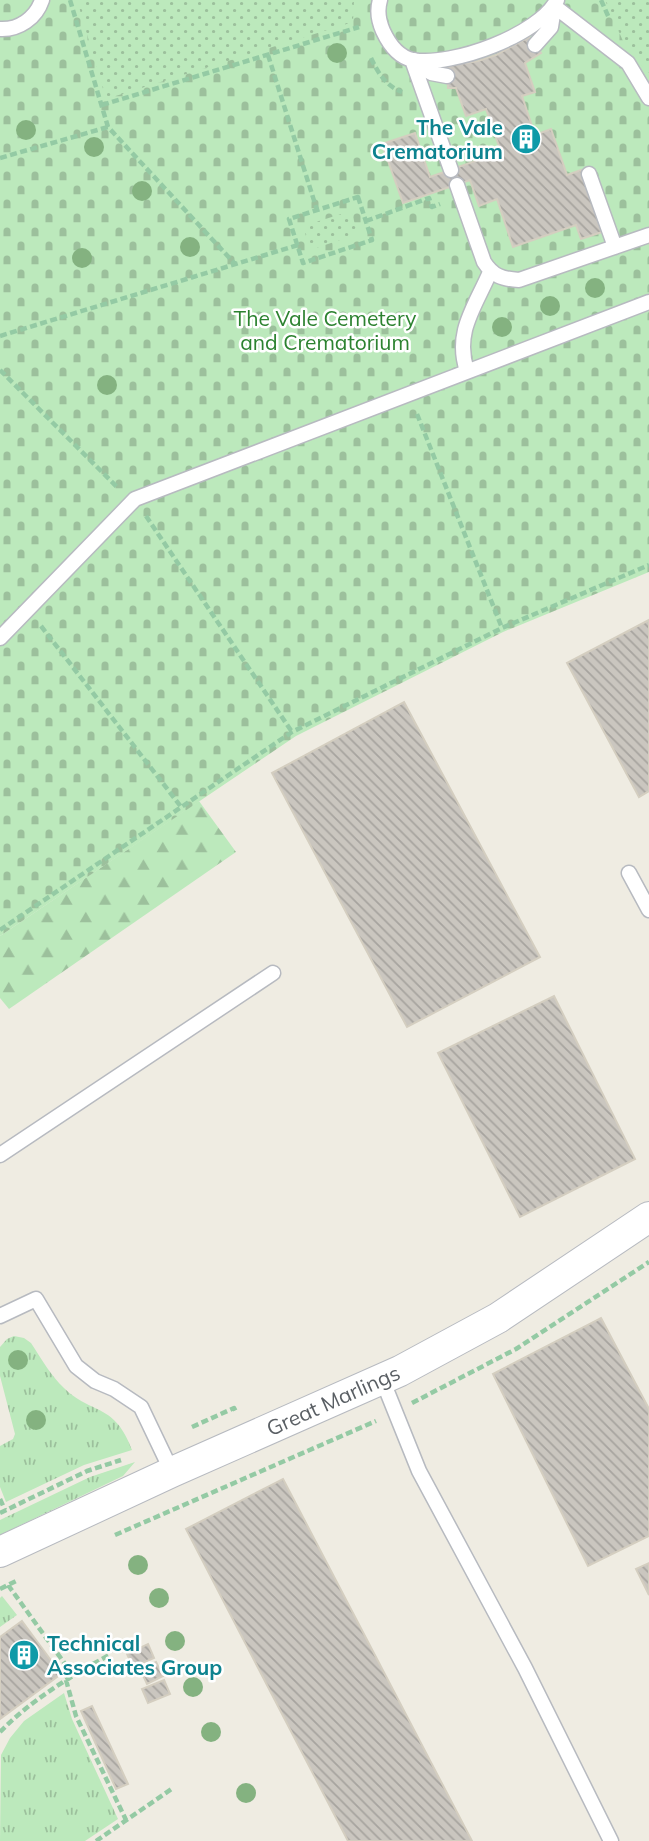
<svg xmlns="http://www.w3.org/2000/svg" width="649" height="1841" font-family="Mulish,sans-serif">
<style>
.grass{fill:url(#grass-tufts)}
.forest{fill:url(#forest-firs)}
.cemetery{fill:url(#cemetery-stones)}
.garden{fill:url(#garden-dots)}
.building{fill:url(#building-back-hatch);stroke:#d4cec0;stroke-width:2}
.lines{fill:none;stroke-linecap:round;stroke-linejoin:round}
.service-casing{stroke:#b7bac0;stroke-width:17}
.minor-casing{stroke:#b7bac0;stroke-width:32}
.path{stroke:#94caa4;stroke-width:4.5;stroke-dasharray:7 3.5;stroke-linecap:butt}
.service{stroke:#fff;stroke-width:14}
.minor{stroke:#fff;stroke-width:30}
.tree{fill:#84b280}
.labels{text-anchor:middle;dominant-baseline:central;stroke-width:5;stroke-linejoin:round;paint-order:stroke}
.culture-label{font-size:21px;font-weight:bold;fill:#0d838f;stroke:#fff;text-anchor:end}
.park-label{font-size:21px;fill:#2c8230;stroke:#fff}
.street-label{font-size:21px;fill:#5a5f64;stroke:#fff}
</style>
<defs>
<pattern id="grass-tufts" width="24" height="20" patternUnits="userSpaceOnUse" patternTransform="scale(1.75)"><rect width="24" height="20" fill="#bce9bc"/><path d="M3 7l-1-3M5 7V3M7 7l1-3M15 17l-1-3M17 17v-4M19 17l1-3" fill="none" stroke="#9cc09c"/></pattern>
<pattern id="forest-firs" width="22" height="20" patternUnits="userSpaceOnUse" patternTransform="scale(1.75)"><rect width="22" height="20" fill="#bce9bc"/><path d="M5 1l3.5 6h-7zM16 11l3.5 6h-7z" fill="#9cc09c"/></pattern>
<pattern id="cemetery-stones" width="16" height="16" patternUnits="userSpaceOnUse" patternTransform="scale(1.75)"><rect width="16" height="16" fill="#bce9bc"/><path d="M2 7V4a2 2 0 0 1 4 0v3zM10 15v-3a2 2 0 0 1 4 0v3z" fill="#9cc09c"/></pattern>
<pattern id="garden-dots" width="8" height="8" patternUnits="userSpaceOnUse" patternTransform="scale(1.75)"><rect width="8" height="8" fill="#bce9bc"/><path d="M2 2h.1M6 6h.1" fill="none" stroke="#9cc09c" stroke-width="1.8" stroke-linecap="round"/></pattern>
<pattern id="building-back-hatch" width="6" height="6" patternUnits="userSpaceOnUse" patternTransform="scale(1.75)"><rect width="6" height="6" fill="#cac6bf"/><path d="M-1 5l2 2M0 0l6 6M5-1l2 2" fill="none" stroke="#a7a49f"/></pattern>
</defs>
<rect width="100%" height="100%" fill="#efece2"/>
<path class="grass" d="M14 1336 24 1338 31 1343C41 1358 51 1376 64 1388 92 1415 115 1403 132 1450L84 1465 6 1502 0 1487V1446L13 1439 15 1434 0 1376V1347L7 1339Z
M135 1462 123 1476 0 1535V1520L90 1477Z
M2 1596 17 1615 0 1627V1598Z
M64 1693 72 1719 118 1819 85 1841H0L1 1755 10 1738 24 1721Z"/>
<path class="forest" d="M199 801 236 852 9 1009 0 998V936Z"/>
<path class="cemetery" d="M0 0H649V572L503 632 296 736 0 936Z"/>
<path class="garden" d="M77 0H354L353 22 106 99Z
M605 0H649V73L626 48Z
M351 211 358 234 310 250 303 226Z"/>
<path class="building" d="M529 37 541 53 525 63 535 92 522 96 535 135 551 129 567 175 581 170 602 232 581 239 576 225 513 247 497 199 479 206 470 180 403 203 382 144 415 133 430 177 501 152 486 109 466 116 456 88H448L447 66 478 61 496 55Z
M649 620V791L639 797 567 663Z
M404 702 540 957 407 1027 272 773Z
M554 996 635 1159 520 1217 438 1053Z
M601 1318 649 1409V1536L588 1566 493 1374Z
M283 1479 472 1841H348L186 1529Z
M649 1563V1595L636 1569Z
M22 1621 61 1674 0 1719V1637Z
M148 1644 154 1658 133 1667 127 1654Z
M156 1662 163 1676 147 1684 140 1669Z
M164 1680 170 1694 148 1703 142 1689Z
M92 1706 128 1784 116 1789 81 1711Z"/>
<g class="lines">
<g class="service-casing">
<path id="service" d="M380 0C377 10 379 22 383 31 389 44 398 57 413 60 452 67 539 35 557 0
M554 6 628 63 649 98
M0 29C19 30 36 18 42 0
M535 45 551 27 554 8
M412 60 451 170
M414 60 431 73 447 76
M589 174 615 247
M457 185 484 262C493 276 502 279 519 280L649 235
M467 371C454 332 475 307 490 272
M0 638 135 499 649 302
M629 873 649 910
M0 1155 273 973
M0 1316 36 1299 76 1366 95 1381 114 1389 141 1407 172 1472
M382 1379 419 1471 525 1668 611 1841"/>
</g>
<g class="minor-casing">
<path id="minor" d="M0 1552 172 1472 400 1371 498 1318 649 1217"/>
</g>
<path class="path" d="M70 0 108 127 236 265
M601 0 609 18
M268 55 317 210
M371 58C378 73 386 86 402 92
M102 105 359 27
M0 158 108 127
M358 197 372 240 303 263 289 219Z
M366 221 429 198 432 207 440 204
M0 336 298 245
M0 370 118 488
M417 414 502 628
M146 516 292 732
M41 626 182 808
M0 930 292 732 502 628 649 565
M412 1403 516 1349 649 1262
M192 1427 234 1408 236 1412
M0 1499 5 1510
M0 1513 87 1471 121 1460
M115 1535 376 1421
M8 1585 73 1675
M0 1589 18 1580
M66 1680 76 1716 126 1820
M0 1732C31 1700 71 1676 111 1654
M96 1841 173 1788"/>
<use href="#service" class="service"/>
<use href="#minor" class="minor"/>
</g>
<g class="tree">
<circle cx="337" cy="53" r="10"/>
<circle cx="26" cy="130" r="10"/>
<circle cx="94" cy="147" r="10"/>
<circle cx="142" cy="191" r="10"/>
<circle cx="190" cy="247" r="10"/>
<circle cx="82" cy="258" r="10"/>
<circle cx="595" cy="288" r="10"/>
<circle cx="550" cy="306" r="10"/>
<circle cx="502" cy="327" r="10"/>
<circle cx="107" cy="385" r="10"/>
<circle cx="18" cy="1360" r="10"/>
<circle cx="36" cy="1420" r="10"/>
<circle cx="138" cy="1565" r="10"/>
<circle cx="159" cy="1598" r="10"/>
<circle cx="175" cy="1641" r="10"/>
<circle cx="193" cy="1687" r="10"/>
<circle cx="211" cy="1732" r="10"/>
<circle cx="246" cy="1793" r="10"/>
</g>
<defs>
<g id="building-disc" transform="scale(1.575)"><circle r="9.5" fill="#0f9aa8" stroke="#fff"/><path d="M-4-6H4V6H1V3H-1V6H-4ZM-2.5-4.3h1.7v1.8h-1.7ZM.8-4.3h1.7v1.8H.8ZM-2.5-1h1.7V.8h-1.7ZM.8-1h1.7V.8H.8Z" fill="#fff"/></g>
</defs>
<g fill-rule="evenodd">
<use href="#building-disc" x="526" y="139"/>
<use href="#building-disc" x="24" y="1655"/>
</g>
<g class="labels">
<g class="culture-label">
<text x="503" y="127">The Vale<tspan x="503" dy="24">Crematorium</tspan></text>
<text x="47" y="1643" text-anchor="start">Technical<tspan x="47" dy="24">Associates Group</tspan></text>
</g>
<g class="park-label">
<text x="325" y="318">The Vale Cemetery<tspan x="325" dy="24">and Crematorium</tspan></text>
</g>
<g class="street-label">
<text transform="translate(333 1400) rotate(-24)">Great Marlings</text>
</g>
</g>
</svg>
